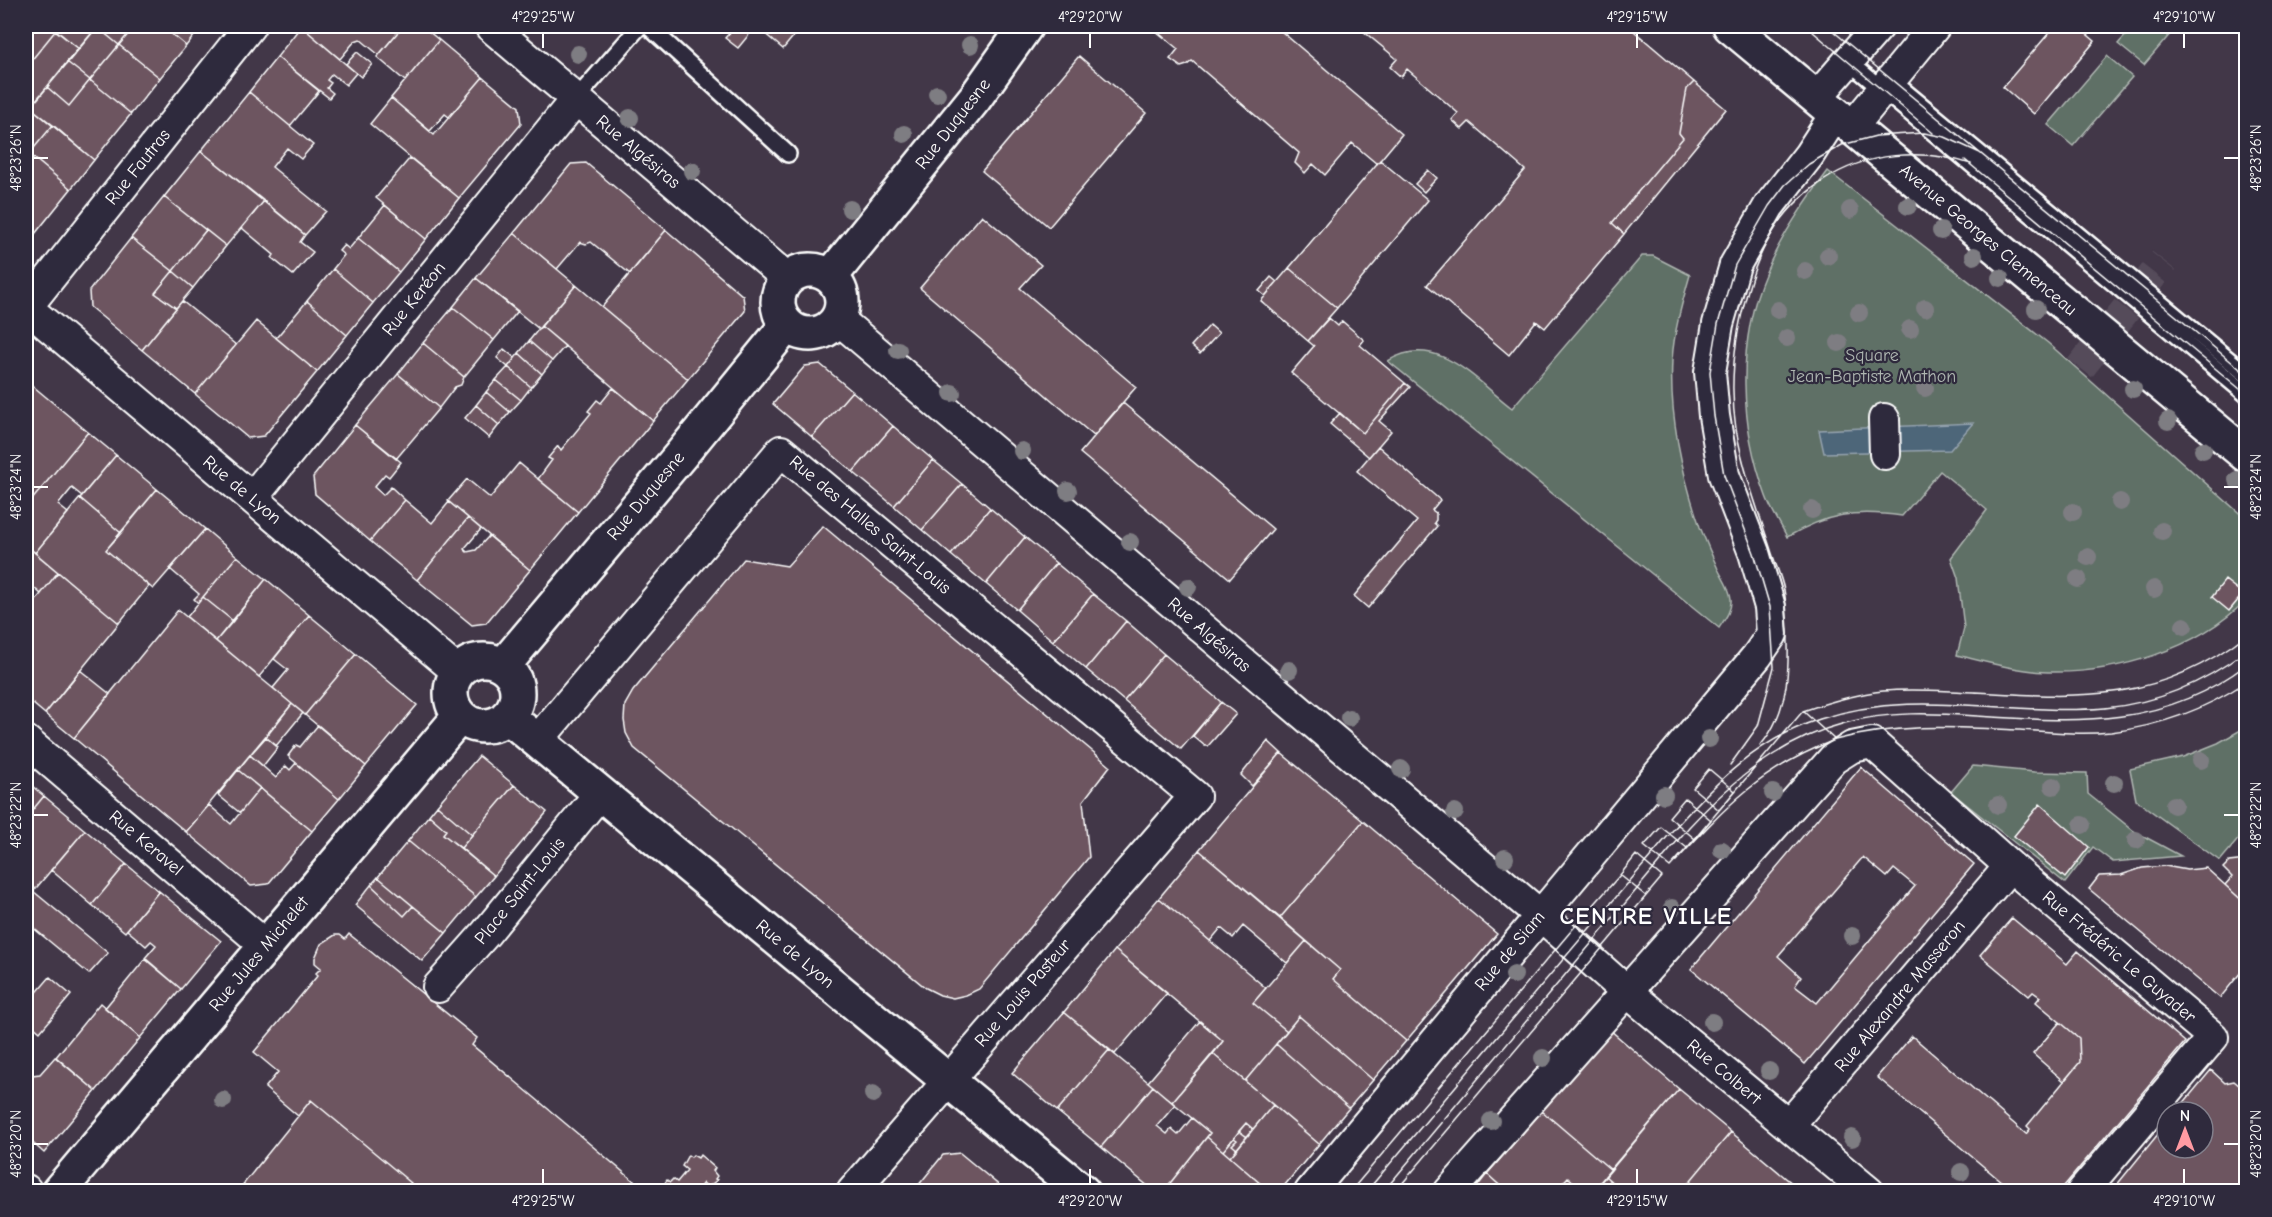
<svg xmlns="http://www.w3.org/2000/svg" width="2272" height="1217" font-family="'Comic Neue',sans-serif">
<style>
.green{fill:#5f6f66;stroke:#afb7b2;stroke-width:1.5}
.water{fill:#4e6679;stroke:#95a3af;stroke-width:1.5}
.building{fill:#6d5560;stroke:#fff;stroke-width:1.5;fill-rule:evenodd}
.lines{fill:none;stroke-linecap:round;stroke-linejoin:round}
.street-tunnel{stroke:#554b5a;stroke-width:30;stroke-dasharray:30 15;stroke-linecap:butt}
.lane-casing{stroke:#fff;stroke-width:20}
.street-casing{stroke:#fff;stroke-width:34}
.secondary-casing{stroke:#fff;stroke-width:38}
.lane{stroke:#2f2a3d;stroke-width:15}
.street{stroke:#2f2a3d;stroke-width:30}
.secondary{stroke:#2f2a3d;stroke-width:33}
.tram{stroke:#fff;stroke-width:1.5}
.tree{fill:#7e7d82}
.ticks{fill:none;stroke:#fff;stroke-width:2}
.labels{text-anchor:middle;dominant-baseline:central;stroke-width:4.5;stroke-linejoin:round;paint-order:stroke}
.street-label{font-size:18px;fill:#fff;stroke:#2f2a3d}
.park-label{font-size:18px;fill:#afb7b2;stroke:#2f2a3d}
.district-label{font-size:24px;font-weight:bold;letter-spacing:1.5px;fill:#fff;stroke:#2f2a3d}
.neatline{fill:none;stroke:#fff;stroke-width:2}
.ticks-label{font-size:15px;text-anchor:middle;fill:#fff}
</style>
<rect width="100%" height="100%" fill="#423748"/>
<filter id="ink" filterUnits="userSpaceOnUse"><feTurbulence type="fractalNoise" baseFrequency=".0167" numOctaves="2"/><feDisplacementMap in="SourceGraphic" scale="12" xChannelSelector="R" yChannelSelector="G"/><feConvolveMatrix kernelMatrix="1 2 1 2 8 2 1 2 1" color-interpolation-filters="sRGB"/></filter>
<g filter="url(#ink)">
<path class="green" d="M2134 26H2177L2144 65 2118 44Z
M2107 56 2132 77 2073 146 2048 125Z
M1828 171 2048 343 2246 519V600C2198 649 2116 674 2048 672 2017 671 1986 662 1957 655L1964 628 1958 578 1951 558 1987 510 1940 471 1902 516C1855 509 1827 514 1787 537 1780 523 1771 510 1766 496 1740 426 1736 342 1766 272 1781 236 1805 202 1828 171Z
M1642 256H1653L1690 275C1682 303 1674 331 1672 360 1669 417 1682 474 1700 527 1706 542 1712 556 1718 569 1723 579 1730 588 1731 599 1732 610 1725 619 1719 628L1388 361C1437 331 1476 381 1512 408Z
M2246 727V830L2220 861 2136 800 2130 769 2183 757 2218 743Z
M1973 766 2034 772 2087 773 2088 794 2134 831 2181 856 2113 862 2093 847 2065 883 1951 792Z"/>
<path class="water" d="M1973 423 1950 450 1824 453 1819 430Z"/>
<path class="building" d="M26 26H50L56 30 26 67Z
M50 26H98L79 49Z
M98 26H135L119 45 97 27Z
M135 26H162L186 46 160 78 119 45Z
M162 26H202L186 46Z
M301 26 356 73 346 85 332 74 327 80 331 83 327 88 333 93 329 98 277 57Z
M301 26H403L379 55 360 39 355 41 340 59Z
M403 26H422L439 40 405 81 377 57Z
M736 26H802L783 49 756 26 738 48 725 38Z
M1150 26H1275L1402 134 1377 164 1352 143 1325 175 1313 164 1305 173 1295 163 1299 153 1192 61 1187 65 1181 67 1170 59 1178 49Z
M1357 26H1628L1694 82 1687 89 1679 133 1683 138 1612 223 1624 234 1545 328 1536 321 1509 355 1427 285 1525 170 1469 122 1462 129 1452 120 1458 113 1407 69 1401 77 1390 67 1397 59Z
M2055 26H2077L2095 41 2034 114 2003 87Z
M97 27 119 45 90 80 67 62Z
M56 30 79 49 26 113V67Z
M439 40 483 77 449 117 445 114 430 131 391 98Z
M119 45 160 78 131 114 90 80Z
M357 52 372 64 361 77 346 64Z
M1079 56 1146 113 1049 227 982 171Z
M277 57 319 91 290 126 249 92Z
M67 62 90 80 69 106 47 87Z
M483 77 519 107 521 124 459 198 370 124 391 98 434 135Z
M90 80 131 114 94 160 30 107 47 87 69 106Z
M1694 82 1726 109 1624 234 1612 223 1683 138 1679 133 1687 89Z
M249 92 313 145 301 159 287 148 272 167 326 211 305 235 201 151Z
M30 107 53 125 29 154 26 151V113Z
M53 125 94 160 71 189 29 154Z
M201 151 264 201 226 246 164 197Z
M34 158 71 189 26 245V168Z
M410 158 459 198 426 239 376 198Z
M1380 160 1428 200 1337 308 1289 268Z
M586 163 666 230 630 274 591 242 586 244 580 242 557 269 514 233 571 164Z
M1428 170 1437 178 1424 192 1415 184Z
M164 197 206 230 173 271 131 238Z
M264 201 305 235 300 242 313 252 293 275 272 258 274 255 242 228Z
M385 205 426 239 399 272 358 238Z
M982 215 1041 265 1020 288 1136 387 1094 436 920 288Z
M206 230 226 246 193 288 173 271Z
M666 230 743 296 745 311 688 379 602 307Z
M514 233 576 285 539 329 476 278Z
M131 238 173 271 155 293 176 308 142 350 90 307 89 291Z
M358 238 399 272 373 303 333 269 344 255 339 251 344 245 349 249Z
M1289 268 1337 308 1308 341 1261 301Z
M333 269 373 303 347 335 307 301Z
M173 271 193 288 176 308 155 293Z
M1271 277 1277 282 1265 296 1259 291Z
M476 278 518 311 494 340 453 307Z
M576 285 688 379 653 421 541 326Z
M182 301 236 345 195 394 142 350Z
M307 301 347 335 317 372 276 338Z
M453 307 494 340 464 377 423 343Z
M1329 318 1338 326 1342 321 1364 340 1360 345 1405 383 1363 433 1291 373 1314 346 1308 341Z
M256 321 317 372 264 436 248 438 195 394Z
M1210 325 1219 333 1200 354 1191 346Z
M541 326 565 346 552 361 529 341Z
M529 341 552 361 542 374 519 353Z
M423 343 464 377 461 385 455 387 439 408 398 374Z
M504 349 515 358 508 367 497 358Z
M519 353 542 374 531 387 508 367Z
M820 364 852 391 812 437 773 404 805 366Z
M508 367 531 387 521 400 496 380Z
M398 374 439 408 396 459 355 425Z
M496 380 521 400 510 412 486 392Z
M28 382 88 432 26 507V383Z
M1405 383 1410 387 1379 421 1391 431 1369 457 1330 424 1340 413 1363 433Z
M613 388 653 421 578 512 538 479 552 460 548 458 558 446 561 450 591 413 588 411 597 400 601 403Z
M852 391 893 426 853 472 812 437Z
M486 392 510 412 499 425 476 405Z
M1123 403 1273 529 1230 579 1080 453Z
M476 405 499 425 489 438 465 418Z
M355 425 401 462 389 477 385 474 374 487 383 495 391 487 405 500 370 541 315 494 313 477Z
M893 426 933 460 894 506 853 472Z
M88 432 116 455 82 496 72 488 58 505 68 513 35 553 26 545V507Z
M1378 446 1440 500 1432 510 1436 513V520L1434 523 1437 526 1368 608 1354 596 1417 521 1357 471Z
M116 455 157 489 121 533 80 498Z
M933 460 962 484 922 530 894 506Z
M519 463 578 512 530 570 448 501 467 479 490 498Z
M962 484 990 508 951 555 922 530Z
M157 489 205 529 153 589 106 550Z
M80 498 121 533 106 550 149 586 119 623 35 553Z
M405 500 432 523 449 502 468 518 417 580 370 541Z
M990 508 1025 537 986 584 951 555Z
M468 518 481 529 464 549 467 552 476 550 489 536 530 570 486 623 472 625 417 580Z
M823 526 1110 766 1083 801 1089 857 979 989 966 995 953 998 940 995 926 988 634 748 626 733 624 720 625 705 633 691 744 559 787 566Z
M205 529 237 556 198 603 194 599 199 594 170 569Z
M1025 537 1056 563 1017 610 986 584Z
M26 545 58 572 41 594 26 581Z
M237 556 266 579 233 621 203 597Z
M1056 563 1093 594 1053 641 1017 610Z
M58 572 119 623 45 714 26 698V613Z
M266 579 309 615 259 677 216 641Z
M2225 580 2243 594 2229 611 2212 597Z
M1093 594 1126 621 1086 669 1053 641Z
M203 597 233 621 216 641 187 617Z
M178 610 292 704 186 832 74 738Z
M309 615 356 654 305 715 273 688 288 670 274 659Z
M1126 621 1164 654 1124 701 1086 669Z
M356 654 417 705 366 766 305 715Z
M1164 654 1221 702 1181 749 1124 701Z
M80 670 110 694 74 738 45 714Z
M1221 702 1236 714 1208 746H1205L1193 736Z
M292 704 303 713 276 746 266 737Z
M318 725 366 766 339 799 288 756 296 745 300 747Z
M266 737 278 747 263 766 250 755Z
M1268 741 1281 753 1252 786 1241 775Z
M1281 753 1363 821 1280 918 1199 850Z
M250 755 276 778 286 766 290 770 296 763 339 799 312 831 238 770Z
M479 756 514 785 472 835 437 805Z
M1861 767 1974 864 1805 1064 1691 969ZM1863 857 1887 877 1894 869 1915 886 1817 1003 1795 986 1801 977 1778 956Z
M238 770 260 788 240 813 218 795Z
M26 781 44 796 26 818Z
M514 785 547 812 494 876 461 848Z
M260 788 312 831 268 884 251 886 186 832 209 805 231 824Z
M44 796 85 830 26 900V818Z
M2040 804 2089 847 2065 878 2014 836Z
M437 805 472 835 461 848 443 834 446 830 429 815Z
M429 815 446 830 443 834 494 876 476 897 408 841Z
M1363 821 1497 934 1406 1041 1333 979 1340 970 1280 918Z
M85 830 126 864 92 905 51 870Z
M408 841 476 897 446 933 378 877Z
M1199 850 1306 941 1287 963 1243 926 1233 938 1221 928 1210 941 1159 898Z
M2246 860V904L2225 885 2232 877 2223 868 2229 862Z
M126 864 159 891 125 932 92 905Z
M2165 866 2187 870 2206 868 2246 904V966L2220 998 2089 889 2099 876 2121 875 2142 868Z
M378 877 413 906 404 916 371 885Z
M371 885 404 916 413 906 446 933 422 961 355 905Z
M33 891 108 953 89 974 26 922V900Z
M159 891 221 941 181 989 145 958 156 945 151 941 146 946 127 930Z
M1159 898 1266 988 1253 1003 1287 1031 1245 1081 1213 1054 1223 1041 1115 950Z
M2012 918 2067 964 2078 951 2185 1042 2059 1192H1994L2002 1182 1877 1077 1912 1036 2026 1134 2030 1129 2027 1126 2080 1062 2079 1038 2036 1002 2040 997 2033 992 2029 996 1980 955Z
M349 934 477 1038 472 1045 647 1192H413L407 1187 411 1183 311 1100 298 1116 265 1088 278 1072 254 1052 318 975 316 973 321 968 315 963V958L321 944 335 935H340L345 939Z
M1306 941 1340 970 1333 979 1406 1041 1373 1080 1299 1016 1287 1031 1253 1003Z
M1115 950 1167 993 1115 1054 1064 1012Z
M145 959 181 989 140 1038 105 1008Z
M50 977 71 995 40 1032 26 1020V1005Z
M100 1003 140 1038 96 1091 56 1057Z
M1064 1012 1109 1050 1057 1111 1012 1073Z
M1299 1016 1373 1080 1349 1108 1276 1044Z
M1200 1021 1223 1041 1172 1102 1148 1082Z
M2060 1022 2079 1038 2080 1062 2064 1081 2033 1054Z
M1610 1030 1679 1089 1611 1170 1542 1111Z
M1276 1044 1349 1108 1319 1144 1245 1081Z
M1109 1050 1153 1086 1101 1147 1057 1111Z
M1213 1054 1273 1105 1253 1129 1246 1123 1223 1151 1207 1137 1210 1133 1172 1102Z
M55 1057 96 1091 44 1153 26 1137V1070L32 1075 40 1074Z
M2211 1070 2225 1083 2234 1081 2246 1091V1143L2240 1153 2246 1159V1192H2111L2167 1123V1148H2203V1112H2176Z
M1153 1086 1175 1105 1157 1126 1167 1134 1171 1129 1178 1135 1192 1118 1210 1133 1163 1192H1155L1101 1147Z
M1679 1089 1731 1132 1681 1192H1623L1605 1176Z
M311 1100 411 1183 403 1192H237Z
M1273 1105 1319 1144 1279 1192H1270L1230 1157Z
M1542 1111 1611 1170 1592 1192H1577L1580 1188 1568 1177 1557 1189 1560 1192H1507L1487 1174Z
M1246 1123 1253 1129 1247 1137 1239 1131Z
M1239 1131 1247 1137 1237 1149 1232 1145 1237 1140 1234 1138Z
M1731 1132 1800 1190 1799 1192H1718L1713 1187 1709 1192H1681Z
M1207 1137 1230 1157 1270 1192H1163Z
M1234 1138 1237 1140 1232 1145 1237 1149 1230 1157 1223 1151Z
M960 1153 1007 1192H913L943 1155Z
M688 1155 691 1157 693 1155 698 1158 700 1155 715 1168 713 1171 717 1176 715 1179 717 1180 708 1187 703 1183 696 1192H664L663 1186 667 1180 670 1182 673 1179 677 1182 687 1170 682 1166Z
M1487 1174 1507 1192H1473Z
M1605 1176 1623 1192H1592Z
M1568 1177 1580 1188 1577 1192H1560L1557 1189Z"/>
<g class="lines">
<path class="street-tunnel" d="M2080 368 2164 261"/>
<g class="lane-casing">
<path id="lane" d="M648 26 788 154
M1848 61 2246 394
M1891 80 2246 374
M576 99 640 26"/>
</g>
<g class="street-casing">
<path id="street" d="M490 26 787 278
M1817 97 1879 26
M1853 126 1935 26
M26 307 458 672
M26 308 250 26
M838 319 1554 927 1626 991 1869 1192
M1884 419 1885 454
M252 498 576 99
M26 741 266 946
M537 741 781 451 1195 796 852 1192
M438 987 486 933 600 793
M1789 1125 2010 866
M26 1190 27 1192
M1310 1192 1757 656 1772 634 1770 607 1754 553 1724 475 1714 416 1710 372 1718 324 1735 265 1769 206 1809 155 1836 113
M1449 1192 1833 759 1852 747 1872 743 2010 866 2213 1037 2082 1192"/>
</g>
<g class="secondary-casing">
<path id="secondary" d="M1730 26 2246 455
M778 302a32 32 0 1 1 64 0a32 32 0 1 1-64 0Z
M831 276 975 98 1026 26
M451 693a33 33 0 1 1 66 0a33 33 0 1 1-66 0Z
M503 666 680 456 787 325
M507 716 1083 1192
M58 1192 460 716"/>
</g>
<use href="#lane" class="lane"/>
<use href="#street" class="street"/>
<use href="#secondary" class="secondary"/>
<path class="tram" d="M1806 26 1933 133
M1827 26 2246 374
M1965 160 2246 394
M2246 635C2159 704 2078 698 1974 692 1943 691 1913 688 1883 691 1855 694 1829 702 1803 711L1835 740C1899 723 1954 727 2020 730 2050 732 2081 735 2111 732 2160 726 2206 709 2246 682
M1803 711 1835 740C1763 767 1726 806 1676 861Z
M1760 746C1790 711 1790 665 1787 621 1786 611 1786 600 1784 590 1781 575 1774 561 1770 547 1757 508 1743 469 1736 429 1729 383 1735 334 1748 290 1760 246 1784 206 1823 181 1866 152 1922 148 1971 164
M1730 765 1758 726 1774 667 1770 607 1754 553 1724 475 1714 416 1710 372 1718 324 1735 265 1769 206 1785 185 1809 164 1842 145 1876 136 1924 133 1945 137 1980 153
M1709 769 1735 791 1719 810 1693 788Z
M1685 798 1711 820 1695 839 1669 817Z
M1661 827 1687 848 1670 867 1644 846Z
M1636 855 1662 877 1646 896 1620 875Z
M1620 875 1646 896 1603 947 1577 924Z
M1350 1192 1577 924 1603 947 1395 1192
M1366 1192 1673 830C1715 783 1758 739 1820 719 1915 688 2008 716 2105 708 2157 703 2205 682 2246 651
M1383 1192 1689 827C1733 780 1781 740 1845 723 1888 711 1933 713 1977 716 2076 722 2162 729 2246 665"/>
</g>
<g class="tree">
<circle cx="970" cy="45" r="9"/>
<circle cx="578" cy="54" r="9"/>
<circle cx="937" cy="94" r="9"/>
<circle cx="630" cy="118" r="9"/>
<circle cx="904" cy="134" r="9"/>
<circle cx="692" cy="171" r="9"/>
<circle cx="1908" cy="206" r="9"/>
<circle cx="850" cy="209" r="9"/>
<circle cx="1850" cy="210" r="9"/>
<circle cx="1941" cy="231" r="9"/>
<circle cx="1828" cy="256" r="9"/>
<circle cx="1974" cy="256" r="9"/>
<circle cx="1805" cy="271" r="9"/>
<circle cx="2000" cy="278" r="9"/>
<circle cx="1925" cy="308" r="9"/>
<circle cx="2036" cy="309" r="9"/>
<circle cx="1778" cy="310" r="9"/>
<circle cx="1859" cy="313" r="9"/>
<circle cx="1910" cy="329" r="9"/>
<circle cx="1787" cy="338" r="9"/>
<circle cx="1839" cy="343" r="9"/>
<circle cx="898" cy="350" r="9"/>
<circle cx="1925" cy="388" r="9"/>
<circle cx="2133" cy="389" r="9"/>
<circle cx="952" cy="393" r="9"/>
<circle cx="2168" cy="421" r="9"/>
<circle cx="2203" cy="450" r="9"/>
<circle cx="1022" cy="451" r="9"/>
<circle cx="2237" cy="480" r="9"/>
<circle cx="1068" cy="491" r="9"/>
<circle cx="2120" cy="502" r="9"/>
<circle cx="1812" cy="510" r="9"/>
<circle cx="2073" cy="512" r="9"/>
<circle cx="2162" cy="531" r="9"/>
<circle cx="1130" cy="542" r="9"/>
<circle cx="2088" cy="557" r="9"/>
<circle cx="2078" cy="579" r="9"/>
<circle cx="1188" cy="587" r="9"/>
<circle cx="2154" cy="589" r="9"/>
<circle cx="2184" cy="626" r="9"/>
<circle cx="1289" cy="670" r="9"/>
<circle cx="1349" cy="718" r="9"/>
<circle cx="1709" cy="739" r="9"/>
<circle cx="2201" cy="760" r="9"/>
<circle cx="1401" cy="769" r="9"/>
<circle cx="2114" cy="783" r="9"/>
<circle cx="2053" cy="786" r="9"/>
<circle cx="1773" cy="793" r="9"/>
<circle cx="1664" cy="795" r="9"/>
<circle cx="1998" cy="805" r="9"/>
<circle cx="2174" cy="805" r="9"/>
<circle cx="1455" cy="812" r="9"/>
<circle cx="2082" cy="825" r="9"/>
<circle cx="2136" cy="840" r="9"/>
<circle cx="1722" cy="850" r="9"/>
<circle cx="1505" cy="858" r="9"/>
<circle cx="1672" cy="908" r="9"/>
<circle cx="1852" cy="936" r="9"/>
<circle cx="1514" cy="975" r="9"/>
<circle cx="1712" cy="1022" r="9"/>
<circle cx="1543" cy="1058" r="9"/>
<circle cx="1769" cy="1071" r="9"/>
<circle cx="873" cy="1094" r="9"/>
<circle cx="223" cy="1100" r="9"/>
<circle cx="1491" cy="1121" r="9"/>
<circle cx="1852" cy="1138" r="9"/>
<circle cx="1961" cy="1172" r="9"/>
</g>
</g>
<path class="ticks" d="M543 33V48M1090 33V48M1637 33V48M2184 33V48M33 158H48M2224 158H2239M33 487H48M2224 487H2239M33 815H48M2224 815H2239M33 1144H48M2224 1144H2239M543 1169V1184M1090 1169V1184M1637 1169V1184M2184 1169V1184"/>
<g class="labels">
<g class="street-label">
<text transform="translate(953 124) rotate(-52)">Rue Duquesne</text>
<text transform="translate(638 152) rotate(40)">Rue Algésiras</text>
<text transform="translate(138 167) rotate(-51)">Rue Fautras</text>
<text transform="translate(1988 240) rotate(40)">Avenue Georges Clemenceau</text>
<text transform="translate(414 299) rotate(-51)">Rue Keréon</text>
<text transform="translate(242 490) rotate(40)">Rue de Lyon</text>
<text transform="translate(646 496) rotate(-50)">Rue Duquesne</text>
<text transform="translate(870 525) rotate(40)">Rue des Halles Saint-Louis</text>
<text transform="translate(1209 635) rotate(41)">Rue Algésiras</text>
<text transform="translate(146 843) rotate(40)">Rue Keravel</text>
<text transform="translate(520 891) rotate(-51)">Place Saint-Louis</text>
<text transform="translate(1510 951) rotate(-50)">Rue de Siam</text>
<text transform="translate(259 954) rotate(-50)">Rue Jules Michelet</text>
<text transform="translate(795 954) rotate(40)">Rue de Lyon</text>
<text transform="translate(2119 957) rotate(40)">Rue Frédéric Le Guyader</text>
<text transform="translate(1023 993) rotate(-49)">Rue Louis Pasteur</text>
<text transform="translate(1900 996) rotate(-50)">Rue Alexandre Masseron</text>
<text transform="translate(1724 1072) rotate(40)">Rue Colbert</text>
</g>
<g class="park-label">
<text x="1872" y="355">Square<tspan x="1872" dy="21">Jean-Baptiste Mathon</tspan></text>
</g>
<g class="district-label">
<text x="1646" y="916">CENTRE VILLE</text>
</g>
</g>
<rect width="2272" height="1217" fill="none" stroke="#2f2a3d" stroke-width="66"/>
<g transform="translate(2185 1130)"><circle r="28" fill="#2f2a3d" stroke="#827f8b" stroke-width="1.5"/>
<path d="M0-4.5L10 22L0 15L-10 22Z" fill="#ff9aa2"/>
<text y="-9" font-size="16" font-weight="bold" text-anchor="middle" fill="#ffffff">N</text>
</g>
<rect x="33" y="33" width="2206" height="1151" class="neatline"/>
<g class="ticks-label">
<text x="543" y="22">4°29'25"W</text>
<text x="1090" y="22">4°29'20"W</text>
<text x="1637" y="22">4°29'15"W</text>
<text x="2184" y="22">4°29'10"W</text>
<text transform="translate(16 158) rotate(-90)" y="5">48°23'26"N</text>
<text transform="translate(2256 158) rotate(-90)" y="5">48°23'26"N</text>
<text transform="translate(16 487) rotate(-90)" y="5">48°23'24"N</text>
<text transform="translate(2256 487) rotate(-90)" y="5">48°23'24"N</text>
<text transform="translate(16 815) rotate(-90)" y="5">48°23'22"N</text>
<text transform="translate(2256 815) rotate(-90)" y="5">48°23'22"N</text>
<text transform="translate(16 1144) rotate(-90)" y="5">48°23'20"N</text>
<text transform="translate(2256 1144) rotate(-90)" y="5">48°23'20"N</text>
<text x="543" y="1206">4°29'25"W</text>
<text x="1090" y="1206">4°29'20"W</text>
<text x="1637" y="1206">4°29'15"W</text>
<text x="2184" y="1206">4°29'10"W</text>
</g>
</svg>
